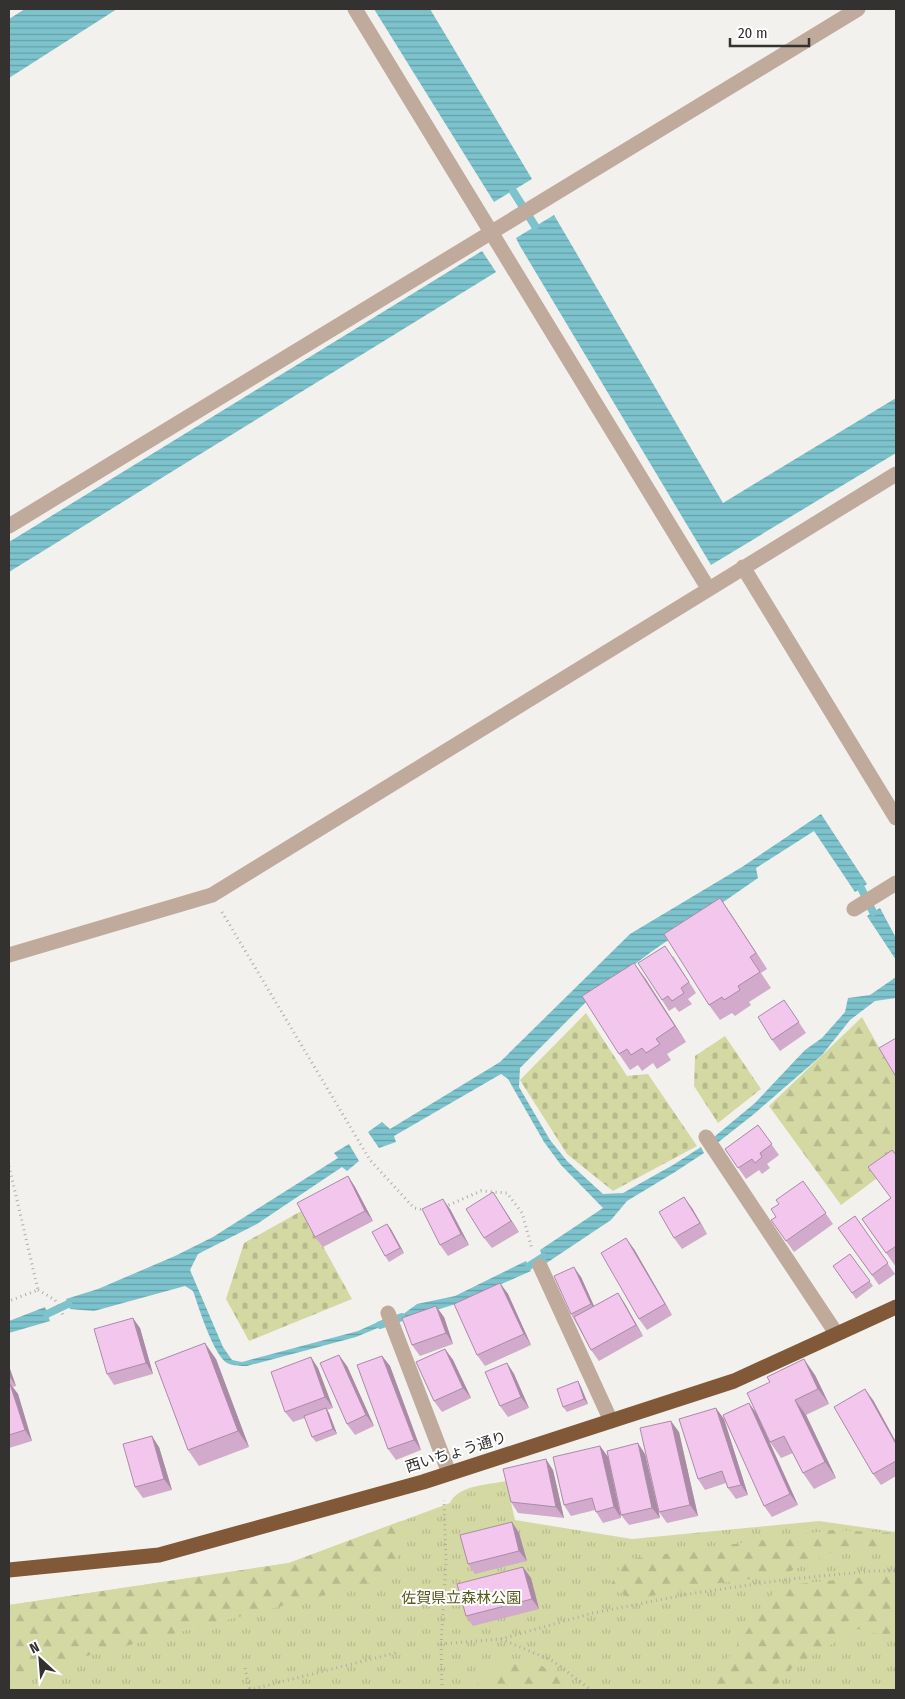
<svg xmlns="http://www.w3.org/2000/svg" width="905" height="1699" font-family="'Fira Sans Condensed','Noto Sans JP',sans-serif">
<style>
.grass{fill:url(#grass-tufts)}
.forest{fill:url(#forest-firs)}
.cemetery{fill:url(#cemetery-stones)}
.water{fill:url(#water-rules)}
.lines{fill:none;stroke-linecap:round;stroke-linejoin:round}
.stream{stroke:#7cc3cd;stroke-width:8}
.path{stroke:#aeadaa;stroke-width:3;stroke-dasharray:1 4;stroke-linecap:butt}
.street{stroke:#bfaa9b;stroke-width:15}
.highway{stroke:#825938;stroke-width:15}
.wall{fill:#d1aacc}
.shaded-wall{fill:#aa8ba6}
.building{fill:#f3c6ed;stroke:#aa8ba6}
.labels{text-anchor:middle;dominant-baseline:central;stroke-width:4;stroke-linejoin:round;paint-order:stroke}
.street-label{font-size:15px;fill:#333231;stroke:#fff}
.park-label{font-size:15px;fill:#56591c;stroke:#fff}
</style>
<defs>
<pattern id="grass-tufts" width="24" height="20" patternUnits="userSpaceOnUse" patternTransform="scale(1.25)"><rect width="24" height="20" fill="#d4d9a4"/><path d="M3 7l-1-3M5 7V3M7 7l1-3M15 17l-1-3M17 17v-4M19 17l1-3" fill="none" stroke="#b6bb8e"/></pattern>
<pattern id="forest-firs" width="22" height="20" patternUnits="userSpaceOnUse" patternTransform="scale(1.25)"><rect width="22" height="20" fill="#d4d9a4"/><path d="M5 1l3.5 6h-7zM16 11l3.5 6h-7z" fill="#b6bb8e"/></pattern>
<pattern id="cemetery-stones" width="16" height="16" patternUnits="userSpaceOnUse" patternTransform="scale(1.25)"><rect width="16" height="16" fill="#d4d9a4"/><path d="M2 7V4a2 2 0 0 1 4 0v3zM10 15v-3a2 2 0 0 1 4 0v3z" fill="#b6bb8e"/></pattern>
<pattern id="water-rules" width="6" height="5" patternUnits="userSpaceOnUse" patternTransform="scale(1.25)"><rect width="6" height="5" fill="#7cc3cd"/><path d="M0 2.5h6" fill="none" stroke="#669fa7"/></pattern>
</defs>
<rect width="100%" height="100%" fill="#f2f1ed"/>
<path class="grass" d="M506 1481 515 1520 632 1539 819 1521 896 1532V1690H9V1605L289 1563 450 1503C458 1485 488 1485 506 1481Z"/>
<path class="forest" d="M862 1017 896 1078V1164L841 1205 769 1106Z
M401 1521C399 1546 402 1562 382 1580L9 1676V1605L289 1563Z
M832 1530 896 1533V1549L841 1548 782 1575 720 1583 631 1599 610 1586 624 1560Z
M874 1576H896V1638L858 1629 794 1666 772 1690H706L778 1586Z
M510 1658 542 1666 580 1690H471V1688Z"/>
<path class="cemetery" d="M586 1013 627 1076 648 1074 697 1146 613 1191 567 1154 520 1080Z
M725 1036 761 1089 718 1123 694 1086 695 1056Z
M303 1210 352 1299 249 1341 226 1299 244 1243Z"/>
<path class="water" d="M25 9H117L9 78V19Z
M374 9H430L532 179 494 202Z
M554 215 723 503 896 398V453L711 565 520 246 516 238Z
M482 251 496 272 9 572V542Z
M821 814 867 884 855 892 814 831 756 868 758 878 651 952 590 998 520 1068 519 1087 550 1140 567 1161 603 1194 623 1193 673 1165 701 1147 704 1153 675 1172 627 1201 611 1220 545 1264 540 1250 603 1208 561 1165 544 1142 508 1079 501 1074 394 1136 396 1142 379 1148 368 1132 382 1122 390 1129 500 1062 630 934 742 867Z
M880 908 896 938V960L867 916Z
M896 977V998L875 1001 850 1020 822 1055 754 1114 716 1144 714 1137 755 1103 805 1050 822 1038 845 1012 848 998 870 995Z
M349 1144 359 1161 347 1171 342 1167 257 1224 198 1254 190 1270 223 1347 232 1360 242 1362 358 1331 380 1321V1327L356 1337 247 1366C241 1366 233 1366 227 1363 213 1354 199 1308 193 1291L185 1286 94 1311 70 1309 66 1299 98 1289 175 1256 213 1237 338 1158 334 1153Z
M526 1261 531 1271 459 1303 404 1320 402 1317V1315L417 1304 455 1296Z
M45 1307 50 1321 9 1333V1321Z"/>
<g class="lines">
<path class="stream" d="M513 191 535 226
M861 888 873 912
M529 1266 543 1257
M47 1314 68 1304
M380 1325 402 1317"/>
<path class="path" d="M222 912 370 1160 414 1208 424 1210
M9 1166 38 1290 9 1301
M444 1207 481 1191 507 1193 522 1213 532 1249
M38 1290 55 1300 63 1315
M501 1639 553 1661 591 1690
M441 1644 501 1639 593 1613 689 1594 782 1580 872 1571H896
M245 1668 250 1690
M249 1690 399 1652
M442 1690 441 1644 446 1562 444 1500"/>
<path class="street" d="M355 9 708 588
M9 526 858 9
M743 567 896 818
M854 909 896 883
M9 955 212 895 896 474
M706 1137 836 1333
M540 1266 611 1421
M388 1313 449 1473"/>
<path class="highway" d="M9 1570 159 1555 423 1482 734 1381 896 1307"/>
</g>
<path class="wall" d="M720 898 767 969 761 973 771 988 749 1002 751 1005 735 1016 732 1013 720 1020 709 1005Z
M673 956 696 993 688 999 692 1004 679 1012 675 1007 669 1011 662 1000Z
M645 978 686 1042 667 1054 671 1060 657 1069 653 1063 642 1071 638 1065 630 1070 619 1054Z
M784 1000 806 1033 780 1051 772 1040Z
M758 1125 779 1155 767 1164 770 1168 762 1174 759 1170 746 1179 725 1149Z
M896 1155V1267L862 1219 891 1198Z
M348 1176 355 1187 373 1221 323 1247 315 1237Z
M803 1181 833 1224 794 1252 771 1220 776 1217 779 1204Z
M500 1203 519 1232 492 1248 484 1238Z
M692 1208 707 1234 682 1249 674 1238Z
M450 1209 469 1245 448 1256 440 1245Z
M855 1216 895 1274 879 1285 838 1228Z
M387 1224 404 1253 389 1262 385 1256Z
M634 1249 672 1315 647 1330 639 1319Z
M850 1254 873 1286 856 1299 833 1266Z
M581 1277 594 1306 618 1293 625 1304 643 1336 599 1361 591 1350 571 1314Z
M500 1283 508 1294 531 1345 485 1366 477 1355Z
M444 1317 453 1344 420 1356 412 1345Z
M140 1328 153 1374 114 1385 107 1374Z
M445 1349 453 1360 471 1398 442 1412 434 1401Z
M382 1356 390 1366 421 1450 396 1460 388 1449Z
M216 1359 249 1447 199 1466 188 1450Z
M507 1363 514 1374 529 1408 508 1417 500 1406Z
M9 1366 16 1386 13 1387 18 1394 32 1441 9 1448Z
M347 1366 374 1426 355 1435 347 1424Z
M318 1368 333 1408 327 1410 329 1413 337 1434 316 1442 312 1437 305 1418 293 1422 285 1412Z
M815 1375 829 1404 806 1415 836 1478 814 1489 803 1473 793 1453 781 1458 770 1442V1382Z
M578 1381 581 1387 588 1404 567 1412 563 1407Z
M873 1400 896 1442V1476L881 1485 873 1474Z
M749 1403 798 1505 772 1517 764 1506Z
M724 1419 748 1495 736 1499 728 1488 726 1483 705 1490 698 1479Z
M679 1432 698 1516 667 1523 659 1512Z
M600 1446 608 1457 621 1518 603 1523 595 1510 571 1516 564 1505Z
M159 1447 172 1490 143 1498 135 1487Z
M645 1454 660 1518 629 1525 621 1515Z
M553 1470 564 1518 518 1513 511 1502Z
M512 1522 519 1533 527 1561 475 1574 468 1564Z
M523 1567 531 1578 539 1609 473 1626 466 1616Z"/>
<path class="shaded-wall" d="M720 898 731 914 767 969 756 953Z
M634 963 645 978 686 1042 675 1026Z
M348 1176 355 1187 373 1221 365 1211Z
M493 1192 500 1203 519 1232 511 1221Z
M684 1197 692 1208 707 1234 700 1223Z
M443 1199 450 1209 469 1245 461 1234Z
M387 1224 391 1229 404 1253 400 1248Z
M626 1238 634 1249 672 1315 665 1304Z
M574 1267 581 1277 598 1315 591 1304Z
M500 1283 508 1294 531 1345 524 1334Z
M618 1293 625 1304 643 1336 636 1325Z
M436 1306 444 1317 453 1344 446 1333Z
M133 1318 140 1328 153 1374 146 1363Z
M205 1343 216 1359 249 1447 238 1431Z
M445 1349 453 1360 471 1398 463 1388Z
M339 1355 347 1366 374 1426 366 1415Z
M382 1356 390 1366 421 1450 414 1440Z
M311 1357 318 1368 333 1408 325 1397Z
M804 1359 815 1375 829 1404 818 1389Z
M507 1363 514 1374 529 1408 521 1397Z
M9 1366 16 1386 9 1376Z
M578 1381 581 1387 588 1404 584 1399Z
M10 1384 18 1394 32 1441 25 1430Z
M865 1389 873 1400 896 1442V1444Z
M795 1400 806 1415 836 1478 825 1462Z
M749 1403 757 1414 798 1505 790 1494Z
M326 1408 329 1413 337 1434 333 1429Z
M716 1408 724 1419 748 1495 741 1485Z
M671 1421 679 1432 698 1516 690 1505Z
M152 1436 159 1447 172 1490 164 1479Z
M638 1443 645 1454 660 1518 652 1508Z
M600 1446 608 1457 621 1518 614 1507Z
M546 1459 553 1470 564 1518 556 1507Z
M512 1522 519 1533 527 1561 519 1551Z
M523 1567 531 1578 539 1609 532 1599Z"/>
<path class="building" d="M720 898 756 953 750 957 760 972 738 986 740 990 724 1000 722 997 709 1005 664 934Z
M665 946 689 982 681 988 684 993 672 1001 668 996 662 1000 638 963Z
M634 963 675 1026 656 1039 660 1044 646 1053 642 1048 631 1055 627 1049 619 1054 582 996Z
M784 1000 799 1022 772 1040 758 1017Z
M896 1038V1077L879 1048Z
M758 1125 772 1144 760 1153 762 1157 755 1163 752 1159 738 1168 725 1149Z
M892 1150 896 1155V1246L886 1253 862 1219 891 1198 868 1167Z
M348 1176 365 1211 315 1237 297 1203Z
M803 1181 826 1213 786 1241 771 1220 776 1217 771 1209 779 1204 776 1200Z
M493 1192 511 1221 484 1238 466 1209Z
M684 1197 700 1223 674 1238 659 1212Z
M443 1199 461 1234 440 1245 422 1209Z
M855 1216 888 1263 872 1275 838 1228Z
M387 1224 400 1248 385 1256 372 1232Z
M626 1238 665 1304 639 1319 601 1253Z
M850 1254 870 1281 852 1293 833 1266Z
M574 1267 591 1304 571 1314 554 1276Z
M500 1283 524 1334 477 1355 454 1304Z
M618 1293 636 1325 591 1350 574 1317Z
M436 1306 446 1333 412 1345 402 1318Z
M133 1318 146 1363 107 1374 94 1329Z
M205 1343 238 1431 188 1450 155 1362Z
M445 1349 463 1388 434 1401 416 1362Z
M339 1355 366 1415 347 1424 320 1363Z
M382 1356 414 1440 388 1449 357 1365Z
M311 1357 325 1397 285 1412 271 1372Z
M804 1359 818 1389 795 1400 825 1462 803 1473 784 1436 770 1442 747 1393 770 1382 767 1377Z
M507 1363 521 1397 500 1406 485 1372Z
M578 1381 584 1399 563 1407 557 1389Z
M9 1384H10L25 1430 9 1435Z
M865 1389 896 1444V1461L873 1474 834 1407Z
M749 1403 790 1494 764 1506 723 1415Z
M326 1408 333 1429 312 1437 304 1416Z
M716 1408 741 1485 728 1488 722 1471 698 1479 679 1419Z
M671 1421 690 1505 659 1512 640 1428Z
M152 1436 164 1479 135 1487 123 1444Z
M638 1443 652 1508 621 1515 607 1451Z
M600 1446 614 1507 596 1512 592 1498 564 1505 553 1457Z
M546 1459 556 1507 511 1502 503 1469Z
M512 1522 519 1551 468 1564 460 1535Z
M523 1567 532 1599 466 1616 457 1584Z"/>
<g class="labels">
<g class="street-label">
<text transform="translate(456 1452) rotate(-17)">西いちょう通り</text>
</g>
<g class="park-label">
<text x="461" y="1598">佐賀県立森林公園</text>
</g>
</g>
<rect width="905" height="1699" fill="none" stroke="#333231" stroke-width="20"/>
<g transform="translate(40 1659) rotate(334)" stroke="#ffffff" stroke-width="4" paint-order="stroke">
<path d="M0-4L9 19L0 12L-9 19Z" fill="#333231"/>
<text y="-8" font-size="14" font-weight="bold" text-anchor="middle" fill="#333231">N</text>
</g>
<path d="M730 38v8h79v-8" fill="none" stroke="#333231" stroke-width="2.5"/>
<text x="738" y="38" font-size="15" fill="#333231" stroke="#ffffff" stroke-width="4" paint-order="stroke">20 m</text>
</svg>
